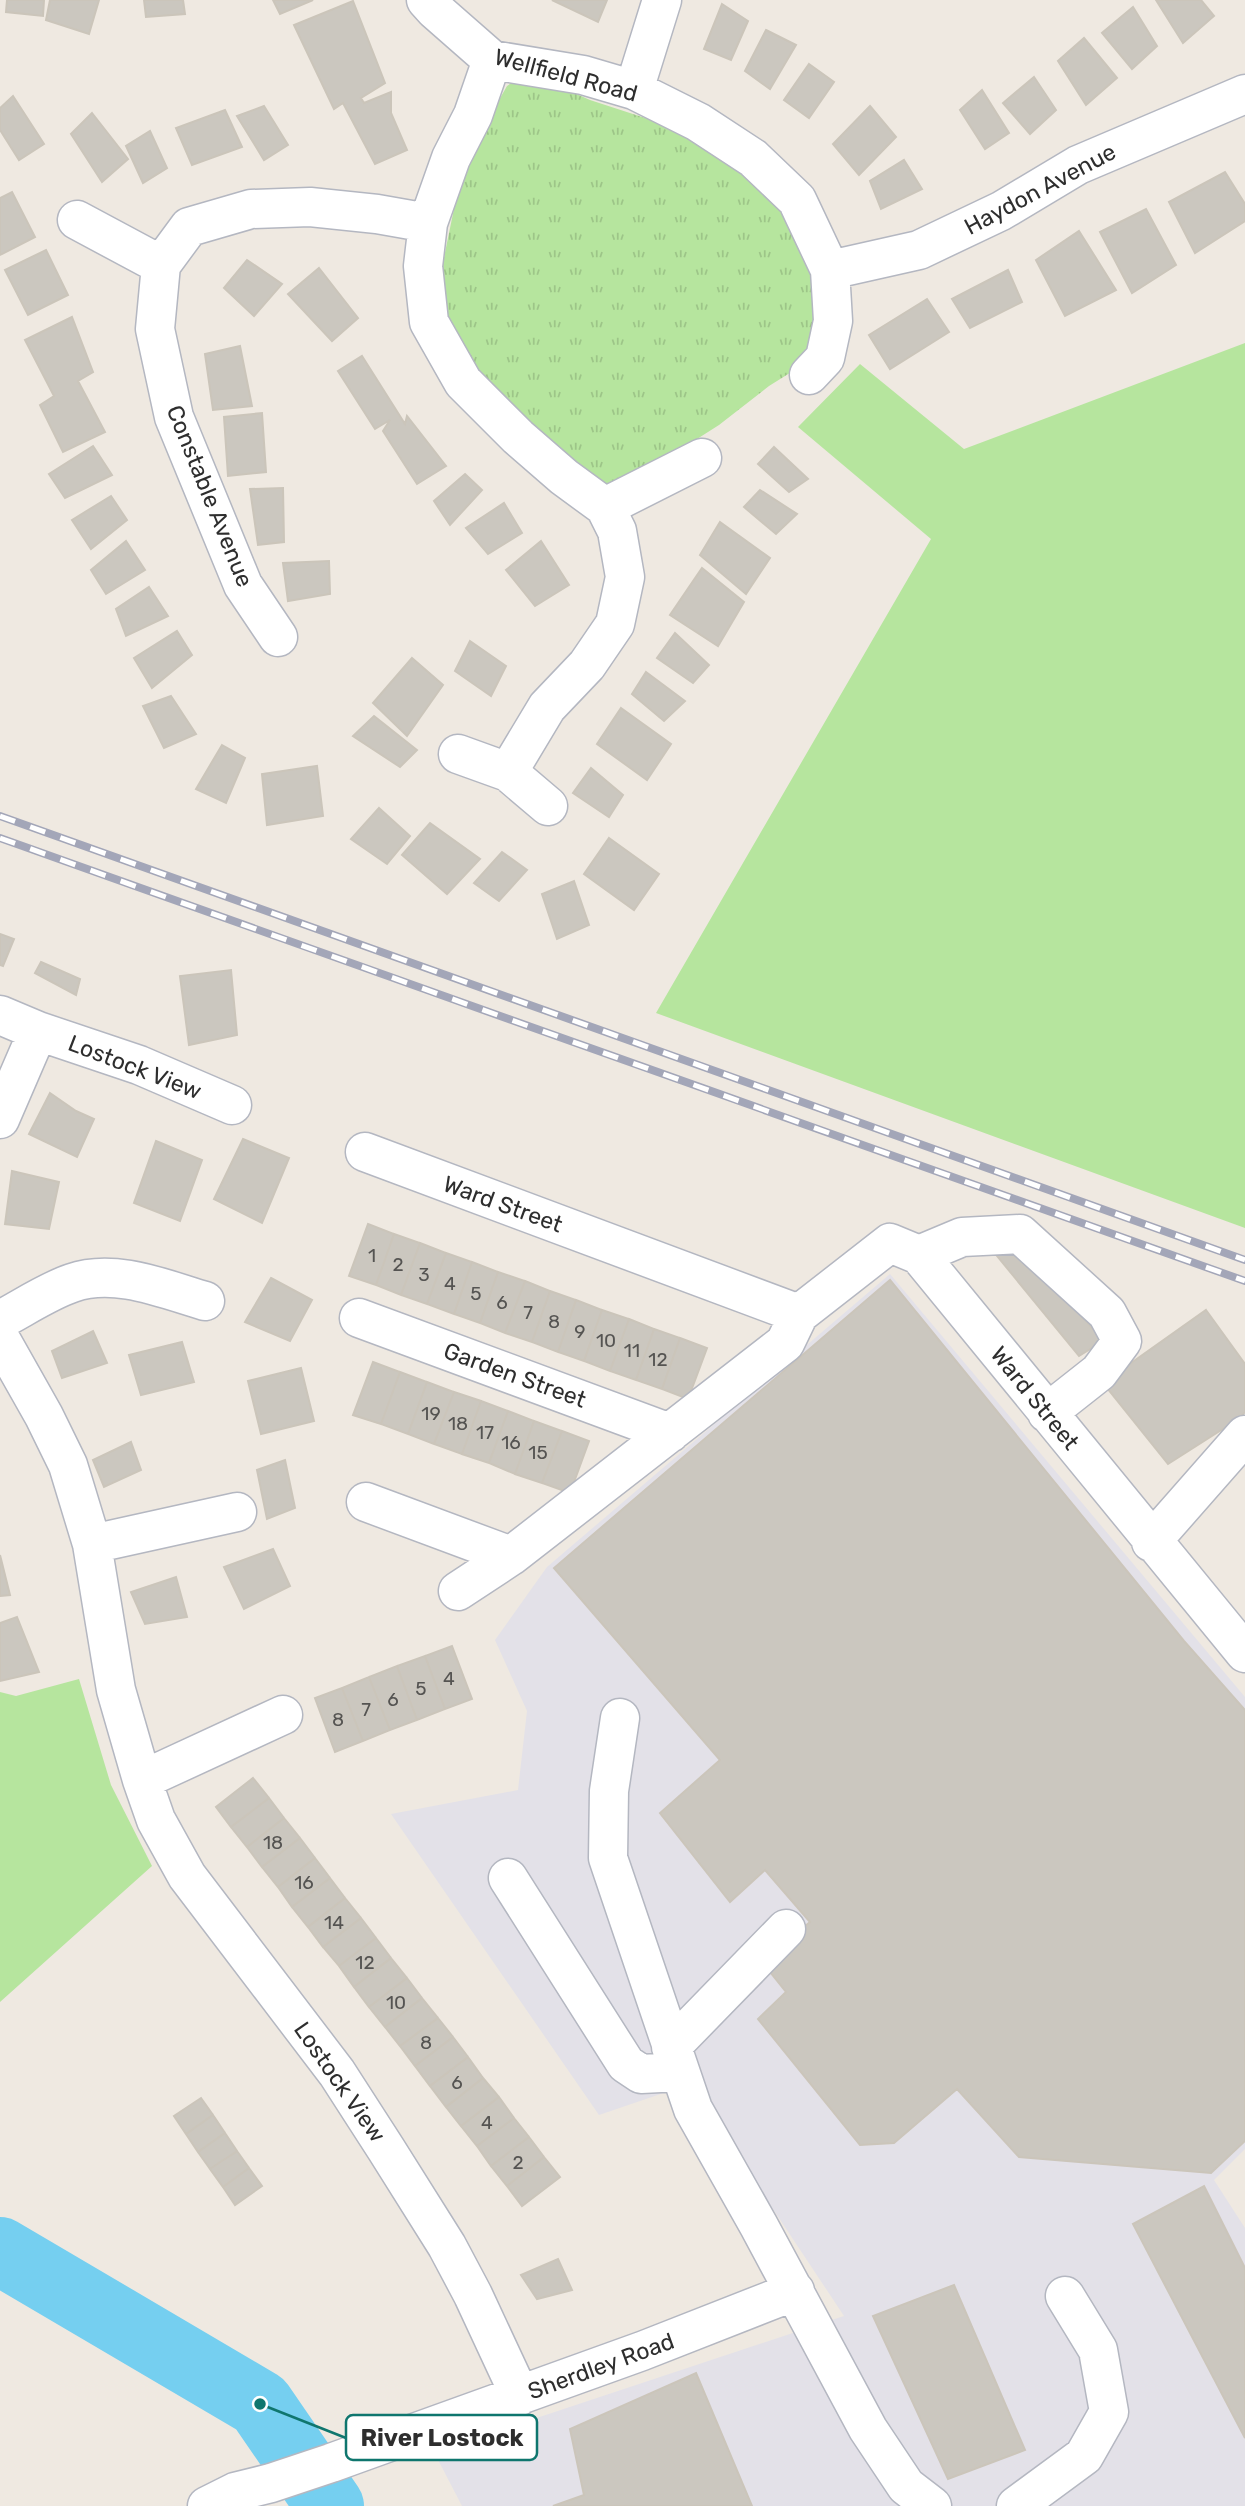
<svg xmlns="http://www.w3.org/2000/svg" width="1245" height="2506" font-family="Rubik,sans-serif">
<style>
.industrial{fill:#e3e1e8}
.grass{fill:url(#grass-tufts)}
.park{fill:#b6e59e}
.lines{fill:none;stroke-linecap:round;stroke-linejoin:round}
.river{stroke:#75cff0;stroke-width:68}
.building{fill:#cbc7bf;stroke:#cbc5ba;stroke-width:2}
.minor-casing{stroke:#b4b7c1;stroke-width:41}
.minor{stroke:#fff;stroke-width:38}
.rail-casing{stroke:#a3a6b8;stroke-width:8}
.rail{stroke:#fff;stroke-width:5;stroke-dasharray:16;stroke-linecap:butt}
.labels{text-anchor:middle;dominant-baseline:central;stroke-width:5;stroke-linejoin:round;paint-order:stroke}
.number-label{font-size:19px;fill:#555452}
.street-label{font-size:23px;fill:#2e2e2e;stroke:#fff}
.leader{fill:none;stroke:#0f766e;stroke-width:2.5}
.callout-dot{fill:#0f766e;stroke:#fff;stroke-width:2.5}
.callout{fill:#fff;stroke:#0f766e;stroke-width:2.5}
.callout-label{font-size:24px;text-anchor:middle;font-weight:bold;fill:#2e2e2e}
</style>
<defs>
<pattern id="grass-tufts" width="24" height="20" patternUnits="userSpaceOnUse" patternTransform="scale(1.75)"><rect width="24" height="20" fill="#b6e59e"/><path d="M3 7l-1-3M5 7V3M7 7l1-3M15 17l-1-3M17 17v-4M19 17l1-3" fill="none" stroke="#9dc588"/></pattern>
</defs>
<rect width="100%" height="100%" fill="#efe9e1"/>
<path class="industrial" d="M890 1274 1245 1697V2149L1214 2180 1245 2228V2506H462L434 2452 844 2316 690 2084 599 2115 391 1814 518 1790 527 1711 495 1640 547 1567Z"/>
<path class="grass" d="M520 77 545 80 590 100 679 129 742 166 786 213 803 247 813 286 815 342 801 366 769 386 719 425 675 453 610 488 590 477 535 431 450 342 441 272 456 199 482 130 507 86Z"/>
<path class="park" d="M1245 343V1228L656 1013 931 539 798 427 860 364 964 449Z
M79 1679 111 1785 152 1866 0 2002V1692L16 1696Z"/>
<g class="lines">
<path class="river" d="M0 2251 260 2404 330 2506"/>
</g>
<path class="building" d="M7 0H44L43 16 6 12Z
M50 0H99L89 34 46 20Z
M144 0H183L185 14 146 17Z
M273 0H313L280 14Z
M552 0H607L598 22Z
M1156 0H1201L1214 16 1183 43Z
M353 1 385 83 361 98 364 103 391 92V113L407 150 375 164 343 103 334 109 294 25Z
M722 4 748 21 731 60 704 49Z
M1133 7 1157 46 1132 69 1102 33Z
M766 30 796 45 770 89 745 71Z
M1084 38 1117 78 1086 105 1058 61Z
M809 64 834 82 809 118 784 100Z
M1034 77 1056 110 1030 134 1003 103Z
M982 90 1009 133 985 149 960 110Z
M13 96 44 144 19 160 0 130V108Z
M264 106 288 145 264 160 237 116Z
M870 106 896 137 859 175 833 144Z
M225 110 242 147 192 165 176 128Z
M92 113 128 159 102 182 71 134Z
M150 131 167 168 143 183 126 146Z
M904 160 922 189 881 209 870 181Z
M1225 172 1245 204V221L1195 253 1169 202Z
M12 192 35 237 0 255V198Z
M1146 209 1176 265 1132 293 1100 232Z
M1079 231 1116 290 1065 316 1036 260Z
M46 250 68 295 28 315 5 270Z
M247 260 282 284 254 316 224 288Z
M319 268 358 318 332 341 288 294Z
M1008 270 1022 302 970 328 952 299Z
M927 299 949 332 890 369 869 335Z
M72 317 93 372 78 381 105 432 63 452 40 405 54 396 25 340Z
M240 346 252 406 213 410 205 354Z
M362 356 405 424 407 416 446 466 417 484 383 431 390 420 375 429 338 371Z
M262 413 266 472 228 476 224 417Z
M93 446 112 475 65 498 49 474Z
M774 447 808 479 789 492 758 464Z
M465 474 482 490 450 525 434 501Z
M283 488 284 542 258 545 250 489Z
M760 490 797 514 776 534 744 507Z
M111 496 127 520 91 549 72 520Z
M504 503 522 533 488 554 466 528Z
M720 522 770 558 746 594 700 555Z
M126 541 145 570 106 594 91 570Z
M541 541 569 585 535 606 506 570Z
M329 561 330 594 288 601 283 563Z
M702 568 744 602 718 646 670 615Z
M149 587 168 616 126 636 116 609Z
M177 631 192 655 152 688 134 658Z
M675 633 709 665 693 683 657 658Z
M470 641 506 666 491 696 455 671Z
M412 658 443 685 407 736 373 703Z
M646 672 685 701 664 721 632 694Z
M171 696 196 734 164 748 143 706Z
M621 708 671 744 647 780 597 744Z
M374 716 417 750 400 767 353 736Z
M222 745 245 758 226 803 196 789Z
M317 766 323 816 267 825 262 774Z
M591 768 623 795 609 817 573 793Z
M379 808 410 836 387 864 351 839Z
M430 823 480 859 447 894 402 855Z
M609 838 659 874 634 910 584 874Z
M502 852 527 870 499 901 474 883Z
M574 881 589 925 557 939 542 894Z
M0 934 14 939 3 966 0 965Z
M41 962 80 979 76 995 35 973Z
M231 970 237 1035 189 1045 180 976Z
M50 1093 76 1111 94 1119 77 1157 29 1134Z
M243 1139 289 1158 262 1223 214 1199Z
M156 1141 202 1160 180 1221 134 1203Z
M12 1171 59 1182 49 1229 5 1224Z
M368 1224 394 1234 376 1285 349 1276Z
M394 1234 420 1243 401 1295 376 1285Z
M984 1240 1021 1243 1103 1341 1079 1356Z
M420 1243 446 1253 427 1304 401 1295Z
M446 1253 472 1262 454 1314 427 1304Z
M472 1262 498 1272 480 1323 454 1314Z
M498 1272 525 1281 505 1333 480 1323Z
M271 1278 312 1300 290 1341 245 1322Z
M890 1280 1184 1641 1245 1710V2141L1211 2173 1019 2157 957 2089 894 2143 860 2145 758 2019 786 1992 762 1962 810 1922 765 1870 730 1902 660 1813 720 1760 554 1568Z
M525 1281 550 1291 532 1342 505 1333Z
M550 1291 576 1300 558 1352 532 1342Z
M576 1300 602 1310 584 1361 558 1352Z
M602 1310 629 1319 610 1371 584 1361Z
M1206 1310 1245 1364V1412L1240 1418 1168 1464 1103 1383Z
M629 1319 654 1329 636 1380 610 1371Z
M654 1329 680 1338 662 1389 636 1380Z
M93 1331 107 1363 62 1378 52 1351Z
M680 1338 707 1348 688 1399 662 1389Z
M182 1342 194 1382 141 1395 129 1355Z
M373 1362 400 1372 381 1424 353 1415Z
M301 1368 314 1421 261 1434 248 1381Z
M400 1372 427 1382 408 1434 381 1424Z
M427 1382 454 1392 434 1444 408 1434Z
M454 1392 481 1401 462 1454 434 1444Z
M481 1401 508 1411 489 1463 462 1454Z
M508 1411 534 1421 515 1474 489 1463Z
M534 1421 562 1431 542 1483 515 1474Z
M562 1431 589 1441 570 1493 542 1483Z
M131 1442 141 1470 104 1487 93 1460Z
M285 1460 295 1508 267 1519 257 1470Z
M273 1549 290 1586 244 1609 224 1567Z
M0 1555 10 1595 0 1596Z
M176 1577 187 1617 145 1624 131 1592Z
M17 1617 39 1672 0 1681V1623Z
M452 1646 472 1699 445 1709 425 1656Z
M425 1656 445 1709 417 1720 397 1666Z
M397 1666 417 1720 390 1730 369 1677Z
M369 1677 390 1730 363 1741 342 1688Z
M342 1688 363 1741 335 1752 315 1698Z
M253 1778 269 1798 231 1827 216 1807Z
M269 1798 284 1818 247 1847 231 1827Z
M284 1818 300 1838 262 1867 247 1847Z
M300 1838 315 1858 278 1887 262 1867Z
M315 1858 330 1878 292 1907 278 1887Z
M330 1878 345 1898 308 1927 292 1907Z
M345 1898 361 1918 323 1947 308 1927Z
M361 1918 376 1938 339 1966 323 1947Z
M376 1938 391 1958 354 1987 339 1966Z
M391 1958 407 1978 369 2007 354 1987Z
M407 1978 422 1998 385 2027 369 2007Z
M422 1998 438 2018 400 2046 385 2027Z
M438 2018 453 2037 415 2066 400 2046Z
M453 2037 468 2057 430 2086 415 2066Z
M468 2057 483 2078 446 2107 430 2086Z
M483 2078 499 2097 461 2126 446 2107Z
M499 2097 514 2118 477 2146 461 2126Z
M201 2098 213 2115 186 2134 174 2116Z
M213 2115 225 2133 198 2152 186 2134Z
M514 2118 529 2137 491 2166 477 2146Z
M225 2133 237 2151 210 2169 198 2152Z
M529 2137 544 2157 507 2186 491 2166Z
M237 2151 249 2168 223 2187 210 2169Z
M544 2157 560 2177 522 2206 507 2186Z
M249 2168 262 2186 235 2205 223 2187Z
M1204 2186 1245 2268V2438L1133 2224Z
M558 2259 572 2290 537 2299 521 2275Z
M954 2285 1025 2450 948 2479 873 2316Z
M696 2373 752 2506H553L584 2495 570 2429Z"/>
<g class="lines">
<g class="minor-casing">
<path id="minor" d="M426 0 435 10 492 60 583 75 634 90 698 122 753 158 797 200 830 270 833 321 825 358 809 375
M492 60 473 115 451 158 428 223 423 266 429 322 463 382 518 437 564 477 605 507 617 531 625 577 615 624 587 665 547 707 508 772
M634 90 662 0
M77 220 161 265
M830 270 919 250 1001 211 1078 165 1245 94
M605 507 702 458
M278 637 243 585 174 417 155 329 161 265 189 227 251 209 310 207 377 214 428 223
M458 754 508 772 548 806
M0 1015 38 1031 139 1065 232 1105
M0 1119 38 1031
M365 1152 799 1314
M919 1255 962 1237 1020 1234 1107 1313 1122 1341 1099 1372 1047 1413
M359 1318 670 1433
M0 1320C23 1308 48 1291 72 1283 115 1268 164 1289 205 1301
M0 1338 44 1416 68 1465 92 1544 116 1690 142 1780 156 1820 187 1876 337 2073 386 2149 447 2246 473 2295 520 2396
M366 1502 511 1556
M1151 1542 1245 1435
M92 1544 237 1512
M458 1591 511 1556 785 1343 799 1314 890 1243 919 1255 1245 1653
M620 1718 609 1791 608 1858 693 2109 759 2226 868 2429 906 2486 932 2506
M142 1780 283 1715
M508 1878 626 2064 641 2074 680 2072
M671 2047 786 1929
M207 2506 235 2492 271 2483 331 2463 642 2351 795 2291
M1016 2506 1084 2456 1109 2412 1098 2350 1065 2296"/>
</g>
<use href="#minor" class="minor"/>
<g class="rail-casing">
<path id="rail" d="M0 816 1245 1260
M0 838 1245 1281"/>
</g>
<use href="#rail" class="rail"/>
</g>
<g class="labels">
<g class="number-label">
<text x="372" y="1255">1</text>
<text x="398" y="1264">2</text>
<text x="424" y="1274">3</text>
<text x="450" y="1283">4</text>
<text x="476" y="1293">5</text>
<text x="502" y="1302">6</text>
<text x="528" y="1312">7</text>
<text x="554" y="1321">8</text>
<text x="580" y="1331">9</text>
<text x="606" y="1340">10</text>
<text x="632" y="1350">11</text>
<text x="658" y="1359">12</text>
<text x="431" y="1413">19</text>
<text x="458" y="1423">18</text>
<text x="485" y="1432">17</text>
<text x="511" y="1442">16</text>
<text x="538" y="1452">15</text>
<text x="449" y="1678">4</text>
<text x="421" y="1688">5</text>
<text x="393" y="1699">6</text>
<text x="366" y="1709">7</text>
<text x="338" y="1719">8</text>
<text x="273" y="1842">18</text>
<text x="304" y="1882">16</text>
<text x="334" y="1922">14</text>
<text x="365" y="1962">12</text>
<text x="396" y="2002">10</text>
<text x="426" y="2042">8</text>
<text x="457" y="2082">6</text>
<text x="487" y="2122">4</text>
<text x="518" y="2162">2</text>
</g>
<g class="street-label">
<text transform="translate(566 75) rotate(15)">Wellfield Road</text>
<text transform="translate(1040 189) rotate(-28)">Haydon Avenue</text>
<text transform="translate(210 496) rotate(68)">Constable Avenue</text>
<text transform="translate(135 1067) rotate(21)">Lostock View</text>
<text transform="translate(503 1204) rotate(20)">Ward Street</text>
<text transform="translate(515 1375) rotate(20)">Garden Street</text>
<text transform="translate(1035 1398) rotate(51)">Ward Street</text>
<text transform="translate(340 2082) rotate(55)">Lostock View</text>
<text transform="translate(601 2366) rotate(-20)">Sherdley Road</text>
</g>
</g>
<path class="leader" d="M260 2404L346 2438"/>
<circle class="callout-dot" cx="260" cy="2404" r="7"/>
<rect class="callout" x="346" y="2415" width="191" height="45" rx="7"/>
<g class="callout-label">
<text x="442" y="2446">River Lostock</text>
</g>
</svg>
